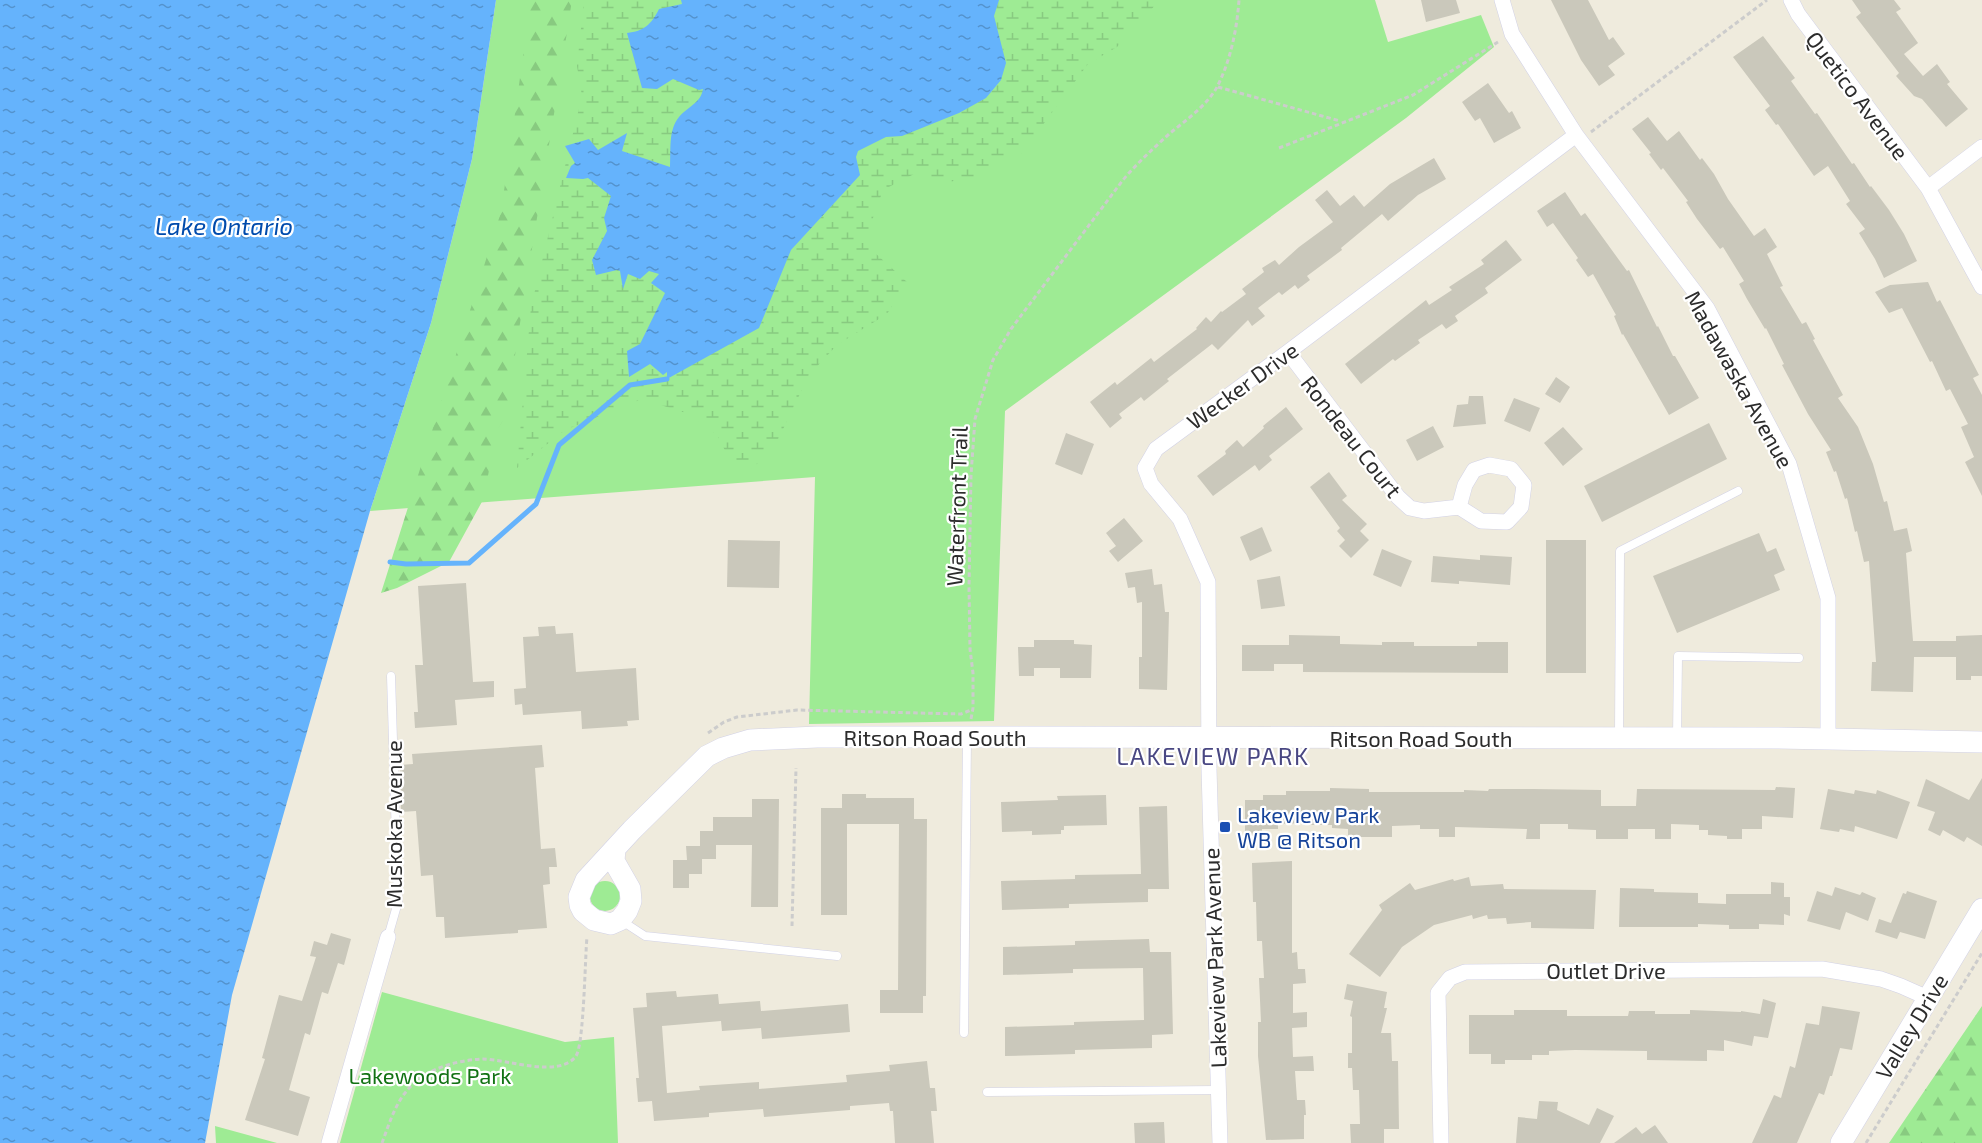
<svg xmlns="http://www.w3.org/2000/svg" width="1982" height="1143" font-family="'Exo 2',sans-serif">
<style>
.green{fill:#9eeb94}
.forest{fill:url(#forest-firs)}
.wetland{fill:url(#wetland-marsh)}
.water{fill:url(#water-ripples)}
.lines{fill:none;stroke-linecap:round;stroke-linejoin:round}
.stream{stroke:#65b3fc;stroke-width:5}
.building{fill:#cac8bb}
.lane-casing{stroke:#d2d2e6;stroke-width:9}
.street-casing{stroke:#d2d2e6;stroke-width:16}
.secondary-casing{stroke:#d2d2e6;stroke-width:22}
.path{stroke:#ccc;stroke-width:3;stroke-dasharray:4.5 3;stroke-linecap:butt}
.lane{stroke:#fff;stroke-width:8}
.street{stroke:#fff;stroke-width:15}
.secondary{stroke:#fff;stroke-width:21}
.transit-dot{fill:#1a4fb4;stroke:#fff;stroke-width:2}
.labels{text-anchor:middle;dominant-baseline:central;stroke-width:4.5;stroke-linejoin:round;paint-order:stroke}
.street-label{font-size:22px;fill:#2c2c2c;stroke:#fff}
.transit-label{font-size:22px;fill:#164399;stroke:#fff;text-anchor:start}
.park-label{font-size:22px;fill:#127214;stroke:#fff}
.water-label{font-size:24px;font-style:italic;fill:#004bac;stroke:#fff}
.neighbourhood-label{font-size:24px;letter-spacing:1.5px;fill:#494782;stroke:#fff}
</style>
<defs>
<pattern id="forest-firs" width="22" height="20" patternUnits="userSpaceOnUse" patternTransform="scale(1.5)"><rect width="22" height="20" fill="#9eeb94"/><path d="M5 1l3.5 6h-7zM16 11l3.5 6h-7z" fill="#88ca80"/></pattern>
<pattern id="wetland-marsh" width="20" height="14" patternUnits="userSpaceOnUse" patternTransform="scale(1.5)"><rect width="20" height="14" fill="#9eeb94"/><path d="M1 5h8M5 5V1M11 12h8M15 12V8" fill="none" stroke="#88ca80"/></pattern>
<pattern id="water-ripples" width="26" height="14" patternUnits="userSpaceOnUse" patternTransform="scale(1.5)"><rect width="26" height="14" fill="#65b3fc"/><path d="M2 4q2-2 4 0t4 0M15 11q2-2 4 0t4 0" fill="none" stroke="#5392cc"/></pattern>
</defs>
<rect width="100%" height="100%" fill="#efebdd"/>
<path class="green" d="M496 0H1375L1388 42 1481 15 1494 47 1406 118 1005 411 994 721 809 724 815 477 370 511 431 323 472 159Z
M590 896a15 15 0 1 1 30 0a15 15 0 1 1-30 0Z
M382 992 565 1042 614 1037 618 1143H340Z
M215 1126 277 1143H216Z"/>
<path class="forest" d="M531 0H572C551 139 526 277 506 416L496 431 484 498 449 562 397 588 381 593 501 212Z
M1982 1006V1143H1889Z"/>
<path class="wetland" d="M584 0H681L726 80 685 173 622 151 627 134 566 177 583 179 610 170 624 287 630 269 636 268 677 279 759 328 791 250 860 175 856 157 862 138 902 136 959 113 986 98 1001 80 1006 63 994 16 999 0H1160L1117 47 1088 64 1022 153 978 176 944 183 914 174 883 190 864 243 907 282 887 314 837 345 809 375 772 452 749 470 733 466 717 435 689 414 642 399 565 430 517 468 531 307 582 96 577 66Z"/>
<path class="water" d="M0 0H496L472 159 431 323 370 511 232 995 205 1143H0Z
M681 0H999L994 16 1006 63 1001 80 986 98 959 113 902 136 886 137 858 151 856 157 860 175 791 250 759 328 667 379V372L663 375 650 364 629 377 627 351 640 344 665 293 651 283 659 274 649 271 640 279 628 274 623 289 620 271 617 270 596 275 592 260 607 231 604 218 611 196 588 178 583 179 566 178 571 166 575 163 565 146 589 139 598 150 627 133 622 151 670 167C671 151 668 130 679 117 687 107 701 103 703 89L699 90 673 79 657 89 642 88 627 33C644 31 651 25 659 9L682 4Z"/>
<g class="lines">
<path class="stream" d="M390 562 406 564 469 563 536 504 559 445 630 385 667 379"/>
</g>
<path class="building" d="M1421 0H1456L1460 13 1426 22Z
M1551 0H1588L1609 40 1613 37 1625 54 1608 66 1615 75 1599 86 1581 60Z
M1852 0H1894L1901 9 1896 12 1918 43 1904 54 1923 76 1937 64 1950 82 1947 84 1968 109 1946 127 1922 99 1914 96 1896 76 1899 73 1856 17 1861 13Z
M1763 36 1795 78 1791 81 1815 114 1817 113 1852 164 1854 163 1870 187 1871 186 1889 210 1904 234 1917 261 1884 278 1875 259 1859 233 1865 229 1846 204 1850 201 1828 166 1814 176 1778 124 1776 125 1765 110 1770 106 1733 57Z
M1488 83 1509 113 1512 111 1521 128 1494 143 1480 118 1475 121 1462 102Z
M1648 117 1667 141 1679 131 1700 160 1702 158 1714 174 1728 199 1754 236 1765 228 1777 247 1767 254 1783 286 1780 287 1802 324 1806 322 1815 339 1813 340 1843 395 1838 398 1858 427 1873 464 1884 502 1887 501 1894 531 1907 528 1912 551 1906 553 1913 641H1956V636L1982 635V676H1971V680H1956V657H1914L1913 692 1871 691 1872 662H1876L1869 561 1864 562 1857 531 1855 532 1847 498 1845 499 1836 471 1834 472 1826 452 1831 450 1808 414 1782 365 1784 364 1766 328 1765 329 1747 299 1739 284 1744 281 1723 247 1720 249 1697 219 1686 202 1688 201 1663 168 1661 170 1649 154 1651 153 1632 129Z
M1434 158 1446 179 1418 195 1388 221 1382 214 1341 248 1342 250 1307 276 1310 280 1298 289 1295 285 1282 295 1279 292 1258 308 1265 316 1252 326 1248 320 1218 350 1212 344 1167 379 1169 381 1144 401 1141 397 1119 414 1122 418 1110 428 1090 402 1115 382 1117 385 1151 358 1154 362 1197 329 1196 328 1206 317 1211 322 1221 311 1222 312 1246 294 1242 289 1264 272 1262 268 1275 260 1279 265 1299 247 1333 222 1315 200 1327 190 1340 206 1354 195 1364 207 1390 184Z
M1565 192 1581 216 1585 213 1627 271 1629 270 1657 327 1658 326 1673 356H1675L1699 398 1669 415 1623 334 1622 335 1614 316 1616 315 1593 274 1588 277 1576 260 1578 258 1553 223 1547 227 1537 211Z
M1506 240 1522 260 1485 288 1488 293 1455 316 1458 321 1446 329 1442 324 1418 340 1420 343 1395 361 1393 359 1361 384 1345 364 1426 300 1429 305 1452 290 1449 287 1484 264 1481 260Z
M1928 282 1937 302 1940 300 1979 375 1973 378 1982 395V496L1965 462 1974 457 1961 427 1968 424 1950 389 1946 391 1932 361 1930 362 1902 308 1889 313 1875 292 1890 285Z
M1556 377 1570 387 1560 403 1545 394Z
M1469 396H1483L1486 424 1453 427 1457 405 1468 404Z
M1514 398 1540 408 1530 432 1504 421Z
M1286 407 1303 429 1269 456 1272 460 1259 471 1255 465 1213 496 1197 476 1226 454 1225 451 1237 440 1243 447 1264 428 1263 426Z
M1709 423 1727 459 1602 522 1584 486Z
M1433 426 1444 447 1417 461 1406 440Z
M1563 427 1583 449 1563 466 1544 443Z
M1066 433 1094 444 1082 475 1055 464Z
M1329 472 1347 496 1342 500 1367 524 1360 531 1369 540 1351 558 1339 546 1345 540 1337 531 1340 528 1310 487Z
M1124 518 1143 541 1118 562 1109 551 1116 546 1106 533Z
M1262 527 1272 551 1250 561 1240 537Z
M1759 533 1767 552 1776 548 1785 570 1774 575 1780 590 1677 633 1653 576Z
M728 540 780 541 779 588 727 587Z
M1546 540H1586V673H1546Z
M1382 549 1412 561 1401 587 1373 575Z
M1480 555 1512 557 1510 585 1459 581V584L1431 582 1433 556 1480 560Z
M1152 569 1154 585 1162 584 1165 612H1169L1167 690 1139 689V657H1142V602L1137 603 1135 587 1128 588 1125 573Z
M1280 576 1285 606 1261 609 1257 580Z
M466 583 473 682 494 681V697L455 700 457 725 415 728 414 712H418L415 665H423L418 586Z
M555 626 556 634 573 633 576 672 636 668 639 720 627 721 628 726 582 729 581 711 523 715 522 704 515 705 514 689 526 688 523 637 539 636 538 627Z
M1289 635 1340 636V644L1382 645V642H1414V646H1477V642H1508V673L1303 672V664H1274V671H1242V645H1289Z
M1034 640H1074V644L1092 645 1091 678H1060V668H1034V676H1019L1018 647H1034Z
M542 745 544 767 535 768 541 849 555 848 557 867H549L550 884 543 885 547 928 518 930V933L445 938 444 917H436L433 875 421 876 416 811 401 812 400 765 413 764 412 754Z
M1982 778V846L1967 837 1964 842 1943 830 1940 836 1928 830 1935 812 1917 806 1926 779 1969 800Z
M1776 787 1795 788 1793 818 1762 816V829H1742V839H1727V836L1708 835V830H1699V825L1671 824V839H1655V829H1628V839H1596V830L1568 829V824H1540V839H1526L1527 829 1455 827V837H1439V829H1420V825L1392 826V837H1348V829L1332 828V825H1308V823L1278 824V829H1262V839L1245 838V800H1263V795H1286V791H1330V788L1369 789V792H1464V790L1488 791 1489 789H1533L1601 790V806H1636L1637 789 1775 790Z
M1828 789 1854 794 1855 790 1876 794 1877 790 1910 802 1897 839 1855 826 1854 832 1840 829 1839 832 1820 829Z
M842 794H866V798H914V819H927L926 996H923V1013H880V990H898L899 824H847V915H821V808H842Z
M1106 795 1107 825 1064 826V830H1061V834L1032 835V831L1002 832 1001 802 1058 800 1057 796Z
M752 799H779L778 907H751L752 845H716V859H702V874H689V888H673V860H687L686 846H700V831H713V817H752Z
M1167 806 1169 889H1148V902L1069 904V908L1002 910 1001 881 1075 879V875L1141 874 1139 807Z
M1292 861V953L1297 952 1298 969H1305L1306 983 1293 984V1013L1307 1012V1027L1292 1028 1293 1057 1313 1056 1314 1071H1295L1297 1100H1305L1306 1115H1304V1139L1266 1140 1258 1056V1022H1261L1259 978H1264L1262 941H1257L1256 902H1253L1252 863Z
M1469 877 1471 886 1503 884 1504 889 1596 890 1594 929 1531 928V922L1507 924 1506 918 1488 919 1487 915 1473 919 1472 915 1434 925 1402 947 1380 977 1349 954 1382 910 1379 905 1410 883 1415 890 1453 879 1454 881Z
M1771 882 1784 883V897H1790V916L1784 914V925L1759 924V929H1729V925L1698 924V927H1619L1620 888 1654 889V892L1698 893V903L1726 904V894H1771Z
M1835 887 1860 895 1862 892 1876 898 1868 921 1846 912 1840 930 1807 921 1817 891 1832 896Z
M1907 891 1937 901 1925 939 1900 932 1897 939 1875 932 1879 919 1891 923 1903 893 1906 894Z
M331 933 351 939 344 965 338 963 328 994 322 992 310 1035 305 1033 289 1090 310 1097 298 1136 245 1120 265 1059 262 1058 279 995 302 1001 316 957 310 956 314 941 327 945Z
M1149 939 1150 952H1171L1173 1034 1152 1035V1048L1075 1050V1054L1005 1056V1027L1074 1025V1022L1144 1020 1143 968 1073 969V973L1003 975V947L1075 945V941Z
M1347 984 1387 992 1384 1008H1387L1381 1033H1391L1392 1061H1398L1399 1129H1384V1143H1351L1350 1124H1360L1359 1090H1353L1352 1068H1348V1053H1352V1017L1350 1016 1353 1001 1344 999Z
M676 991 677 997 718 994 719 1004 760 1001 761 1011 848 1004 850 1032 762 1039 761 1028 722 1031 721 1021 662 1026 667 1093 700 1090 699 1086 759 1082V1089L847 1082 846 1075 890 1071 889 1065 927 1061 930 1088H935L937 1111H931L934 1143H895L893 1111H890L889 1103 850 1106V1110L764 1117 763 1109 709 1113V1117L654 1121 652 1101 638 1102 636 1078H639L633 1008 647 1007 646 993Z
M1763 999 1776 1003 1768 1038 1754 1036 1752 1046 1724 1040V1051L1707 1050V1061L1647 1060V1051L1575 1050 1549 1051V1055H1532V1060H1505V1064H1491V1054H1469V1015H1514V1010H1567V1016H1628L1629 1011H1655V1014H1690V1010L1741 1012V1011L1760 1014Z
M1822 1006 1860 1012 1852 1050 1840 1048 1832 1076H1830L1824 1095 1819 1093 1797 1143H1752L1774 1095 1781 1098 1790 1066 1795 1068 1806 1023 1819 1025Z
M1539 1101 1558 1102 1557 1110 1589 1125 1597 1108 1614 1116 1600 1143H1516L1518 1117 1537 1119Z
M1164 1122 1165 1143H1135L1134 1123Z
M1655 1125 1668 1143H1614L1636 1127 1642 1134Z"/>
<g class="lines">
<g class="lane-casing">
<path id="lane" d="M1619 736 1620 551 1738 491
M1677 738 1678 656 1799 658
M622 921 645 936 837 956
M388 937 398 902 391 676
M964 1033 967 738
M987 1092 1218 1090"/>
</g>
<g class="street-casing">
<path id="street" d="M1502 0 1512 34 1576 135 1707 308 1789 464 1828 598V739
M1791 0 1798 14 1928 188 1982 287
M1928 188 1982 147
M1288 352 1398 497 1410 508 1424 511 1459 507 1481 521 1507 522 1521 507 1524 485 1511 469 1489 465 1474 470 1465 485 1459 507
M329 1143 388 937
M1220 1143 1209 769 1208 582 1180 519 1151 484 1145 468 1156 449 1288 352 1576 135
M1441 1143 1438 993 1450 978 1465 972 1822 969 1881 979 1901 986 1928 998"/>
</g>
<g class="secondary-casing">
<path id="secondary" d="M615 849 614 861 630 889 631 901 627 911 620 920 611 924 594 920 583 911 580 905 579 897 586 880 632 830 707 756 723 748 750 740 817 737H967L1776 738 1982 742
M1841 1143 1982 909"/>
</g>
<path class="path" d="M1218 87 1340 121
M1591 132 1767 0
M1279 148 1413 95 1498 42
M971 719 973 708V673L970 649 969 586 971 475 975 419 993 360 1011 329 1123 180C1137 163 1153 149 1169 134 1185 121 1209 104 1218 85 1231 59 1237 28 1239 0
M708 733 724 722 737 717 797 710 961 714 971 710
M792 926 796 768
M382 1143C388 1127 394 1107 405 1093 422 1070 455 1060 483 1059 506 1059 559 1079 576 1056 584 1044 585 957 587 937
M1866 1143 1982 953"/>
<use href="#lane" class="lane"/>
<use href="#street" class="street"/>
<use href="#secondary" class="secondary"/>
</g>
<rect class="transit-dot" x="1219" y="821" width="12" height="12" rx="3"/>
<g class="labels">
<g class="street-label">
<text transform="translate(1858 95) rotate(53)">Quetico Avenue</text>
<text transform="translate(1740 379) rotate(61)">Madawaska Avenue</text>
<text transform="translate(1242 385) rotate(-36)">Wecker Drive</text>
<text transform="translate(1352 436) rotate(52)">Rondeau Court</text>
<text transform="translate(956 506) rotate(-88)">Waterfront Trail</text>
<text x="935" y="737">Ritson Road South</text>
<text x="1421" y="738">Ritson Road South</text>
<text transform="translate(393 824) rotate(-90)">Muskoka Avenue</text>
<text transform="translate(1214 958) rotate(-92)">Lakeview Park Avenue</text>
<text x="1606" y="970">Outlet Drive</text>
<text transform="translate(1911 1026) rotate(-59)">Valley Drive</text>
</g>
<g class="transit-label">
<text x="1237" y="814">Lakeview Park<tspan x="1237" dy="25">WB @ Ritson</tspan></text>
</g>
<g class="park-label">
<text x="430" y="1075">Lakewoods Park</text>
</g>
<g class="water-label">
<text x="224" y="225">Lake Ontario</text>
</g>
<g class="neighbourhood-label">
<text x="1213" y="755">LAKEVIEW PARK</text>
</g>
</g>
</svg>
